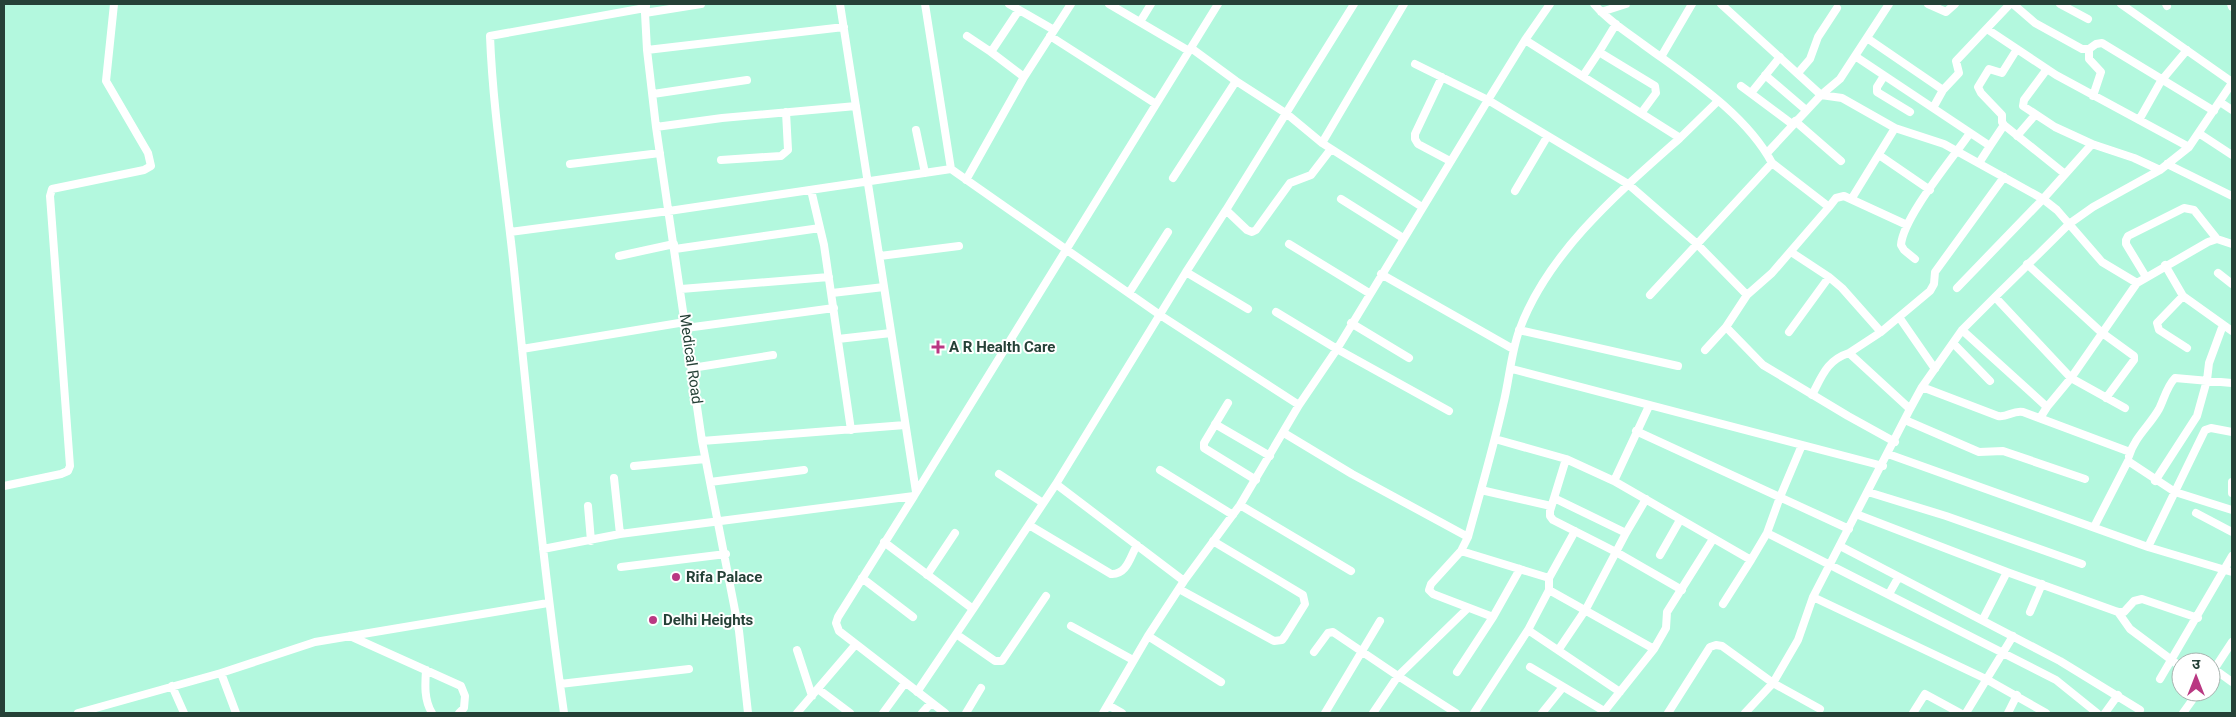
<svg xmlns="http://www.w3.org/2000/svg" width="2236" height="717" font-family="Roboto,'Noto Sans Devanagari',sans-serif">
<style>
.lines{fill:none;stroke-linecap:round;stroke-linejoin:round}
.minor{stroke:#fff;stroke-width:8}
.poi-dot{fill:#b93882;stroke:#fff;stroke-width:2}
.labels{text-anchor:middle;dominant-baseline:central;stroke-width:4;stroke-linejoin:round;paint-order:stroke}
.poi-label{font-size:15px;font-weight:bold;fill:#254137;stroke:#fff;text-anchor:start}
.street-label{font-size:15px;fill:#254137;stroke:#fff}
</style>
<rect width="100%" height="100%" fill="#b3f8de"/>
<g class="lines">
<path class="minor" d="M840 4 916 492
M925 4 951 169 1160 315 1299 405
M1009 4 1054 30
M1109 4 1189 51
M1594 4C1608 21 1627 32 1644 45 1689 78 1745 113 1772 163L1650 295
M1721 4 1821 95 1842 98 1895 128 1944 144 2043 199 1957 288
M1928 4 1946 12 1955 4
M2013 4 2035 23 2082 49H2089L2096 44 2102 43 2214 111
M2060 4 2088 19
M2121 4 2232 82
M2166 4 2167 6
M2231 4 2232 7
M646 6 645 13 647 50 656 127 702 441 739 631 748 713
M1019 10 991 52 1024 77
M1601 12 1626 4
M645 13 701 4
M1140 22 1151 4
M1987 29 2056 75 2189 147
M967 36 991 52
M1050 36 1156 104
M1867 38 1943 90 1959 73 1956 61 2010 4
M1525 40 1550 4
M1191 48 1236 81 1287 114 1322 143 1422 207
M2089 49V59L2101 72 2093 96
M647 50 844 27
M1599 52 1616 24
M1855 56 1889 4
M1661 57 1692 4
M2047 69 2024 100 2023 106 2055 127 2092 144 2043 199 2057 210 2102 262 2137 283
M1798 73 1810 59 1818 37 1837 8
M1765 75 1806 110
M1583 76 1599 52 1655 86 1656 93 1642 112
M1884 76 1877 87V92L1910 112
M1442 77 1415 134V139L1418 144 1450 161
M1741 86 1792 124
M1751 93 1780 57
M653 94 747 80
M1718 101 1680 138 1525 40 1488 100 1628 184 1696 243 1747 295
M2220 102 2232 110
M1933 108 1943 90
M2139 120 2161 81 2187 50
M1795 121 1841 161
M2004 125 2002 122V115L1981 93 1978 87 1989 69 2002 73 2017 49
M656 127 722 118 856 106
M916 130 925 173
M2200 134 2232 155
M2017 136 2035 115
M1322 143 1404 4
M2092 144 2134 158 2160 170
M1767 153 1821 95 1840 79 1855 56 1990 146 2004 125 2065 174
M1879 155 1930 190
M721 160 781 156 788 150 786 112
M1979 163 1990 146
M570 164 660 153
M2167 164 2232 196
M1173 178 1236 81
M966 180 1024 77 1071 4
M811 190 824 245 851 430
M1515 191 1547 137
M1852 198 1895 128
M1341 199 1403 238
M1829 207 1836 198 1844 196 1907 225
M1226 210 1354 4
M510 232 669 211 951 169
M1289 244 1369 293
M675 249 820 228
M1791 252 1829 277 1842 288 1881 332 1849 353 1910 409
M619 256 674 244
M880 256 959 246
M1915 259 1904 250 1901 245C1903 217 1953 158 1970 133
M2027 264 2101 332 2134 356V360L2106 398
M2165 265 2183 296 2232 331
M1186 272 1226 210 1247 230 1252 232 1256 230 1290 183 1311 175 1331 149
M2218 273 2232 284
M1381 274 1513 349
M2146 277 2126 244V240L2128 236 2184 208 2194 210 2217 239
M681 289 829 277
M832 293 884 287
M1129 293 1168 232
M2183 296 2157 323 2159 330 2187 348
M1995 297 2071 378 2125 408
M1276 312 1337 349 1449 411
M1899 317 1935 369
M1351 323 1409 358
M1726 327 1747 295 1772 273 1829 207 1772 163
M686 328 834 308
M1519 330 1678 366
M1962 330 2047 407 2040 418
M1789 332 1829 277
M1881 332 1930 291 1934 284 1935 272 2004 177
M838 339 891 333
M1953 343 1990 381
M522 349 685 322
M1705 350 1726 327 1763 365 1848 416 1895 442
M692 368 773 355
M1512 369 1883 466
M1922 387 1998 416C2007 418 2013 410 2023 412L2130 452
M1812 395C1822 376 1827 360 1849 353
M1228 403 1204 443V448L1256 480
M2047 407 2071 378 2137 283 2208 242 2217 239 2232 244
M1905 420 1979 452 2003 451 2085 479
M1215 424 1270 456
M1636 431 1849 529
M1284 433 1352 474 1468 537
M1495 439 1566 459 1614 481 1751 560 1767 533 2056 680 2097 713
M702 441 905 425
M1888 454 2148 547 2232 572
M2129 456C2134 438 2150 425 2159 409 2164 399 2167 386 2175 378L2232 383
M1566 459 1550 511V516L1553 520 1616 552 1682 590
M634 466 705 459
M1160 470 1233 515
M999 474 1043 503
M614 478 620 534
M1614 481 1649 406
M2155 481 2197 416 2207 380 2209 363 2223 325
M710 482 804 470
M1056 484 1186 272 1248 309
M4 486 61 474 68 471 70 466 50 196 52 189 144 170 151 166 148 153 106 81 114 4
M1481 490 1551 506
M1868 492 1946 516 2082 564
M2232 493V482
M914 496 838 617 836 623 839 631 945 713
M1554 498 1626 533 1646 499
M1240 505 1351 571
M588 506 591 541
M2196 513 2232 532
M1856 514 2007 572
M1029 525 1111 574C1127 575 1130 557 1137 545
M2094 527 2128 461 2175 492 2232 510
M1767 533 1780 497 1802 445
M884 542 973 609 1056 484 1184 581
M1840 546 2060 661 2140 710
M2148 547 2205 430 2211 428 2232 432
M543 549 620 534 914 496 1218 4
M1461 551 1431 584 1429 590 1433 594 1493 617 1520 569
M1660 555 1680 520
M621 567 726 554
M927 575 955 533
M862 578 913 617
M1549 578 1461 551 1468 537C1480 493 1493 449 1503 405 1509 382 1511 353 1519 331 1547 253 1619 192 1680 138
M1179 589 1274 641 1282 640 1285 636 1305 604 1303 595 1213 541
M1549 590V578L1575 531
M1889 594 1898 578
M1813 597 1986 679 2046 713
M1723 604 1751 560
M2030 612 2042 584
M2118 612 2130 629 2181 667
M1983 619 2007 572 2118 612H2124L2134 601 2142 599 2198 618
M1071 626 1133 660
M1528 630 1549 590 1654 649
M956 634 995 661H1002L1046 596
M350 636 461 686 465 696 464 708 459 713
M1148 636 1221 682
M1559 649 1586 609 1626 533
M797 650 812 696
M1314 652 1328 633 1333 632 1398 676 1468 608
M1530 667 1604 711
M2214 669 2232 682
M426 670C425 685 424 700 432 713
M1457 672 1493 617
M221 673 236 713
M2211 674 2232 642
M2160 679 2232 556
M560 684 689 669
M172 686 184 713
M818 689 850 713
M917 692 973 609
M1108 705 1122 713
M78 713 221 673 315 642 548 603
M564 713C543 566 529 417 514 269 506 191 493 114 490 36L645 8
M797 713 856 644
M883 713 905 683
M922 713 931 703
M966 713 981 688
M1103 713 1148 636 1184 581 1240 505 1299 405 1337 349 1488 100 1415 64
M1325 713 1380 621
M1373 713 1398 676 1456 713
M1474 713 1528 630 1620 692
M1542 713 1563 687
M1603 713 1654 649 1666 628 1667 612 1713 539
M1668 713 1710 647 1716 645 1722 646 1773 683 1820 709
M1745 713 1773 683 1798 640 1813 597 1910 409 1922 387 1962 330 1995 297 2069 224 2093 207 2160 170 2189 147 2232 83
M1913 713 1925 694 1960 713
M1966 713 2013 636
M2008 713 2017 695
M2105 713 2118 695
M2183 713 2198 692"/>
</g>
<g class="poi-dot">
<path d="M935.5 339.5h5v5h5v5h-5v5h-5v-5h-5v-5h5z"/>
<circle cx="676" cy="577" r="5"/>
<circle cx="653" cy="620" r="5"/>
</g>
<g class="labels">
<g class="poi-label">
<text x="949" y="347">A R Health Care</text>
<text x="686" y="577">Rifa Palace</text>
<text x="663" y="620">Delhi Heights</text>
</g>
<g class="street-label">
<text transform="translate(691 359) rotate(82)">Medical Road</text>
</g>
</g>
<rect width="2236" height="717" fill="none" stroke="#254137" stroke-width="10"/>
<g transform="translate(2196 677)"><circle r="24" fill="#ffffff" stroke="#a8b3af"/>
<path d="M0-4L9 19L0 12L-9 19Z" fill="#b93882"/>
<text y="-8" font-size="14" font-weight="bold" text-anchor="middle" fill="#254137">उ</text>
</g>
</svg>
